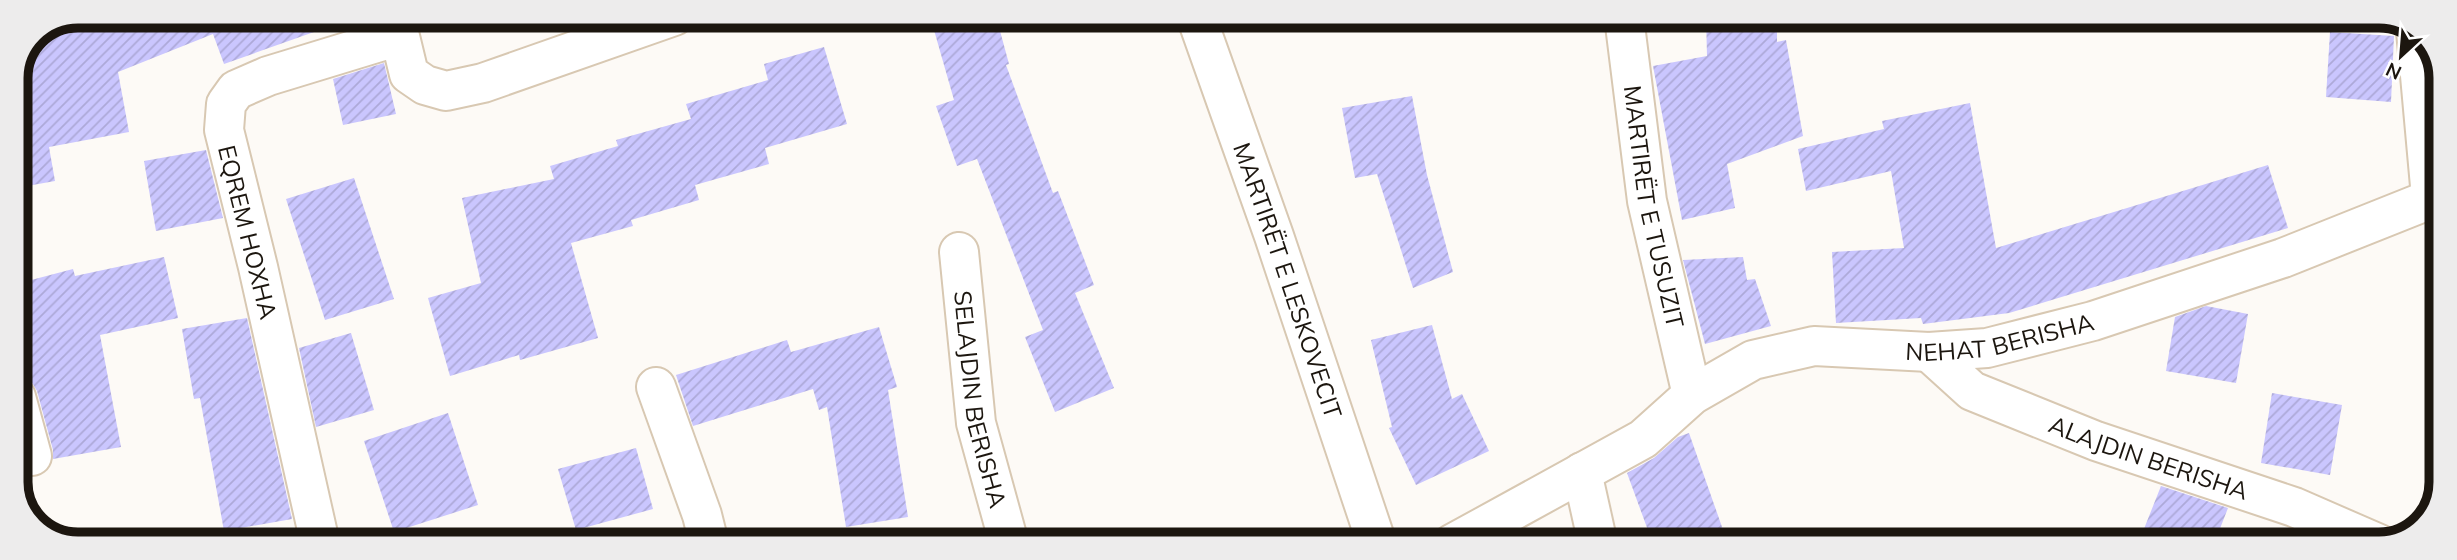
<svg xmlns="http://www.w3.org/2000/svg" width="2457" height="560" font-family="Mulish,sans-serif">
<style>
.building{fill:url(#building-hatch)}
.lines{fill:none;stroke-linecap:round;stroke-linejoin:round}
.minor-casing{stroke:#d8c8b2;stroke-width:42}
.minor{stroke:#fff;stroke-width:38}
.labels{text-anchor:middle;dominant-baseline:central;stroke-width:5;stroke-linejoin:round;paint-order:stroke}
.street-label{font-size:24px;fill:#1c160f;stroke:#fff}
.rim{fill:none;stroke:#1c160f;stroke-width:9}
</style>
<defs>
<pattern id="building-hatch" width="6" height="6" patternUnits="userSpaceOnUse" patternTransform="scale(1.75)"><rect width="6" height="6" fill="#cac6fe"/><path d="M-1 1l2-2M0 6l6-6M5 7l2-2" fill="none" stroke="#ada9d8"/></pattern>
</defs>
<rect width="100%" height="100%" fill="#fdfaf6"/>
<path class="building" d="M78 16H344L345 21 224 64 213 34 118 72 129 132 49 147 55 181 16 188V78L19 71H28L25 56 34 34Z
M930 16H996L1009 64 1006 65 1053 193 1058 191 1094 285 1075 293 1114 388 1055 412 1025 337 1043 330 977 159 957 166 936 106 954 100Z
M1706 17H1777V42L1786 40 1803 136 1727 164 1735 208 1682 220 1653 66 1707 56Z
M2330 32 2394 36 2391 102 2326 97Z
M824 47 847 124 765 148 769 164 695 185 699 200 631 220 633 226 571 243 598 338 520 360 519 355 450 376 428 298 481 283 462 198 554 179 550 166 618 146 616 140 691 119 686 104 768 80 764 64Z
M384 63 396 114 343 125 333 79Z
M1412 96 1427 175 1453 272 1413 288 1377 174 1355 178 1342 108Z
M1970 103 1996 248 2268 165 2288 228 2009 313 1923 324 1921 318 1836 323 1832 252 1904 248 1891 171 1806 191 1798 149 1884 129 1882 121Z
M206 150 223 218 156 231 144 161Z
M354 178 394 299 325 320 286 199Z
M164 257 178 318 100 335 121 447 53 459V450L37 391 31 381 22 376H16V284L73 269 75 276Z
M1743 257 1747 280 1755 279 1771 326 1705 344 1683 260Z
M2206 306 2248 314 2236 383 2166 371 2175 317Z
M247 318 292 519 224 531 200 398 194 399 182 329Z
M1432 325 1452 399 1462 394 1489 451 1416 485 1389 428 1392 427 1371 340Z
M879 327 897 387 888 390 908 517 846 527 827 407 819 410 813 389 693 426 676 375 787 340 791 352Z
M351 333 374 410 316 427 299 348Z
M2272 393 2342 405 2330 475 2261 463Z
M448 413 478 505 394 532 364 441Z
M1689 433 1728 544H1653L1627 473 1654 458 1678 437Z
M636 448 653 509 576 530 558 469Z
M2161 486 2228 508 2214 544H2138Z"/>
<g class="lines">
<g class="minor-casing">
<g id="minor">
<path d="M395 16 409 74 425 85 446 91 483 83 674 16"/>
<path id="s1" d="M1196 16 1274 236 1377 544"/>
<path id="s2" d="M1624 17 1647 201 1692 395"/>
<path d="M2416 31 2431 197"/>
<path id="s3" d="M959 252 976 423 1009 543"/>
<path id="s4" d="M1929 352 1972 391 2096 441 2294 507 2379 544"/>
<path d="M656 387 702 515 709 543"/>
<path d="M16 397 32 456"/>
<path d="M1582 472 1598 544"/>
<path d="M320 543 258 267 224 130 226 104 236 90 268 76 399 36"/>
<path id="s5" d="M1452 544 1643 439 1692 395 1753 360 1814 346 1929 352 1987 348 2093 321 2283 258 2441 195"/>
</g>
</g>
<use href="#minor" class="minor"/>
</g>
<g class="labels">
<g class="street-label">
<text stroke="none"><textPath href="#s2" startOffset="192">MARTIRËT E TUSUZIT</textPath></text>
<text transform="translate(248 232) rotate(76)">EQREM HOXHA</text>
<text stroke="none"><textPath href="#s1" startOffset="280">MARTIRËT E LESKOVECIT</textPath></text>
<text stroke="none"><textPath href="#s5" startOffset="604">NEHAT BERISHA</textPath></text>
<text stroke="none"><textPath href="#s3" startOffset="149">SELAJDIN BERISHA</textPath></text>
<text stroke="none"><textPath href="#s4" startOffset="247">ALAJDIN BERISHA</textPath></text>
</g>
</g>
<path d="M0 0H2457V560H0ZM78 28H2379A50 50 0 0 1 2429 78V482A50 50 0 0 1 2379 532H78A50 50 0 0 1 28 482V78A50 50 0 0 1 78 28Z" fill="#edecec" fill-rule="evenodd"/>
<path class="rim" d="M78 28H2379A50 50 0 0 1 2429 78V482A50 50 0 0 1 2379 532H78A50 50 0 0 1 28 482V78A50 50 0 0 1 78 28Z"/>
<g transform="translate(2401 56) rotate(206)" stroke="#ffffff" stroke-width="5" paint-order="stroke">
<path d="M0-5L12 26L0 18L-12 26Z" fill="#1c160f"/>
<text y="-10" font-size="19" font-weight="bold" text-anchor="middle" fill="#1c160f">N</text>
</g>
</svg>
